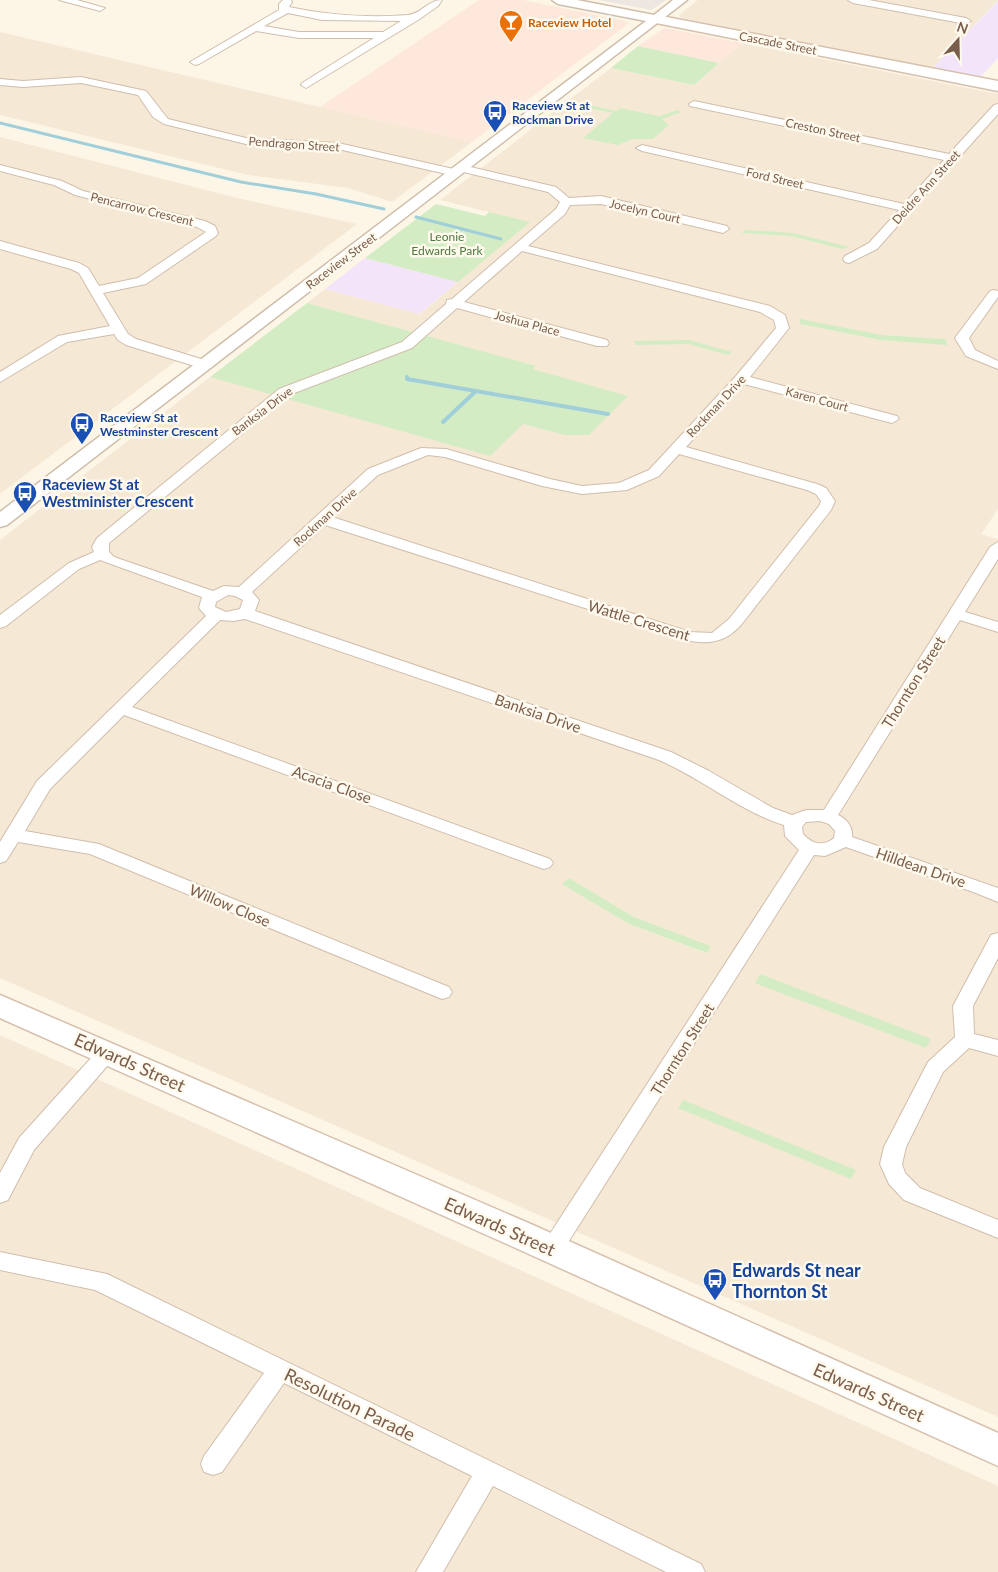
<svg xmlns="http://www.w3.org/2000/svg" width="998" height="1572" font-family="Lato,sans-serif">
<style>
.residential{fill:#f5e8d5;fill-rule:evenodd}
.commercial{fill:#fee7db}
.industrial{fill:#eee7e1}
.education{fill:#f3e4fa}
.green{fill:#d3ecc4}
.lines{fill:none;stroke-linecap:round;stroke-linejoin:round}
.stream-far1{stroke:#a0cfda;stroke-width:3}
.stream{stroke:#a0cfda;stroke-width:4}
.minor-casing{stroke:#d0beac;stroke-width:2}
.tertiary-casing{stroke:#d0beac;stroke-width:3}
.secondary-casing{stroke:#d6c0ac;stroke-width:3}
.minor{fill:#fff;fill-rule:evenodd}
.tertiary{fill:#fff;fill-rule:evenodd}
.secondary{fill:#fff;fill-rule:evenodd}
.labels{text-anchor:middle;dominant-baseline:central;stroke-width:5;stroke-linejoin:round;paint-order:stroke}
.far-food-label{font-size:12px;font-weight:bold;fill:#c56008;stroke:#fff9ee;text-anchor:start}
.far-street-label{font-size:12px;fill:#795d4a;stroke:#fff9ee}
.far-transit-label{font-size:12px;font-weight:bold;fill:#164399;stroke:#fff9ee;text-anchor:start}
.far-park-label{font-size:12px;fill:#4d793e;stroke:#fff9ee}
.transit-label{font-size:15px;font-weight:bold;fill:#164399;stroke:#fff9ee;text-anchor:start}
.street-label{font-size:15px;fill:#795d4a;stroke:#fff9ee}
.near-street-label{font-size:18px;fill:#795d4a;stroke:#fff9ee}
.near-transit-label{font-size:18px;font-weight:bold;fill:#164399;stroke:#fff9ee;text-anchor:start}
</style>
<rect width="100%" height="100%" fill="#fdf6e7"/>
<path class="residential" d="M698 0H998L933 68 681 18 679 15Z
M0 32 320 107 472 142 392 202 348 188 248 175 0 115Z
M742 43 998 94V509L981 534 998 539V1417L0 978V540L210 377 306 403 523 424 564 435H589L627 396 533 369 536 366 307 303 325 289 420 314 529 222 440 200 565 103 613 113 622 142 632 139H653L669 125 661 119 676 110 659 116 621 108 617 111 569 100 611 68 694 85ZM743 233H793L849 247 842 249 791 236ZM800 324 882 335 946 339 947 344 880 340ZM569 878 634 917 711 946 706 953 629 924 563 884ZM761 974 927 1048 756 983Z
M0 137 237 198 357 224 0 494Z
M0 1035 998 1486V1572H0Z"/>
<path class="commercial" d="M479 0H523L625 21 629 23 472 142 320 107Z
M665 28 670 29 742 43 719 63 638 46Z"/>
<path class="industrial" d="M598 0H666L651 10Z"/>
<path class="education" d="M998 1V58L980 77 933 68Z
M365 258 458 282 419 314 325 289Z"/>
<path class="green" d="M638 46 719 63 694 85 611 68Z
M569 100 616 111 621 108 659 116 677 110 681 112 662 119 669 125 653 139H632L618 145 583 138 613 113 565 103Z
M436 204 485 216 489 212 530 222 458 282 365 258Z
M744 230 793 233 850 247 842 249 791 236 742 233Z
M307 303 536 366 533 369 628 396 589 435H564L523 424 490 456 210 377Z
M800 319 882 335 946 339 947 345 880 340 800 324Z
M689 340 732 352 728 355 688 344 635 345 634 341Z
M569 878 634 917 711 946 707 953 629 924 562 884Z
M760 974 931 1039 926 1048 755 983Z
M683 1100 856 1170 851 1179 678 1108Z"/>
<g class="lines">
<path class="stream-far1" d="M0 123 241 182 316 194 384 209
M416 217 501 239"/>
<path class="stream" d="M407 377V379L608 414
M443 422 476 391"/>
<g class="minor-casing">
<path id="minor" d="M59 0H77L105 8 100 11Z
M283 0H291L292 2 289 7C326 15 370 18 408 15 421 14 428 0 442 0L438 6 418 20 306 88 301 85 302 83 374 38H299L256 31 199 64 195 65 190 62 279 10V4ZM288 13 322 20 401 21 383 32H299L264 26Z
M848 0H869L966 18 971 21 966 24 853 3Z
M81 77 146 91 168 119 246 138 338 143 458 170V166L462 165 556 187 569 198 601 196 727 226 729 229 723 233 601 204 570 205 565 214 528 246 770 306 785 315 789 328 750 377 897 416 899 419 892 423 744 384 686 447 817 484 826 488 835 501 831 510 741 625C724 644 706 645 682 639L325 525 252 592 259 600 255 611 671 752 709 771 773 808 792 815 806 810H824L990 547 998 542V559L965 612 998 622V632L960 620 838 815C847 819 853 827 852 837L998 888V902L976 893 846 847 825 856 814 855 560 1255 552 1258 544 1255 541 1249 544 1243 799 850 785 836 784 825C743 813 701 778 659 760L245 619 233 621 220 620 132 707 550 859 553 863 550 867 544 869 538 867 124 715 50 789 25 831 99 844 449 987 452 992 449 997 442 999 90 854 18 842 6 861 0 863V842L37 781 206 616 199 608 202 597 100 560 79 569 6 626 0 628V615L69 563 94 552 92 547 97 538 279 389 402 342 446 304 447 300 452 299 556 209 560 202 548 192 459 171V175L455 176 338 149 246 144 164 124 153 117 138 95 81 83 23 87 0 85V79L23 81ZM522 251 760 312 774 320 776 328 736 376 649 470 619 483 582 486 550 479 446 449 421 448 368 469 239 587 224 586 213 591 114 557 109 552V543L289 395 412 348 457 308 597 346H607L609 343 607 340 464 302ZM679 454 807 490 816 494 821 501 819 506 729 619 712 633 690 632 332 517 378 475 428 455 445 457 542 486 582 494 627 490 659 476ZM228 595 235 596 243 600 240 609 226 612 215 607 216 602ZM820 821 829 824 835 831 834 838C823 847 812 844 803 834L802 827 806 822Z
M694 101 949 154 994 105 998 104V114L877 249 849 263 845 262 843 259 845 256 869 243 899 210 642 151 636 148 642 145 904 204 944 160 690 106 689 104Z
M0 165 62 181 83 191 205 221 215 226 218 233 216 236 146 284 103 293 128 334 136 339 211 362 213 365 211 368H201L126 345 118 340 114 334 67 342 0 382V372L58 336 110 326 79 273 71 269 0 249V241L79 263 88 268 99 286 138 278 206 232 197 227 75 195 54 185 0 171Z
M994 290 998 291V297L969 338 975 350 998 361V369L966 356 955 338 990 291Z
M998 933V958L973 1006 974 1034 998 1040V1056L969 1048 943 1072 906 1147 902 1164 905 1173 920 1188 998 1220V1238L904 1200 889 1184 880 1164 884 1147 928 1062 955 1037 953 1006 991 935Z
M108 1044 115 1047 118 1052 115 1057 34 1150 8 1200 0 1203V1173L19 1138 101 1047Z
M0 1252 107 1274 701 1564 705 1572H666L493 1486 443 1572H416L472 1476 284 1383 222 1472 213 1475 204 1472 201 1464 204 1456 264 1373 95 1290 0 1270Z"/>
</g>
<g class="tertiary-casing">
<path id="tertiary" d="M552 0H577L654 15 673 0H687L7 525 0 527V512L646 21 558 4Z"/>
</g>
<g class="secondary-casing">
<path id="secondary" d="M656 15 998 81V91L651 22 649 19Z
M0 995 533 1225 998 1433V1466L509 1245 0 1018Z"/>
</g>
<use href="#minor" class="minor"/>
<use href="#tertiary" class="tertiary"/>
<use href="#secondary" class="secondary"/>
</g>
<defs>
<g id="bar-pin" transform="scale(1.25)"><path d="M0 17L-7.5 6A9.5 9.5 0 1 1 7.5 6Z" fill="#e8710a" stroke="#fff9ee"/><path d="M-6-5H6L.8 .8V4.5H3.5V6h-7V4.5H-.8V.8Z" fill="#fff"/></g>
<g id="bus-pin" transform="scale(1.25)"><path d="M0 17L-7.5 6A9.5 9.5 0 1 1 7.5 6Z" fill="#1a4fb4" stroke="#fff9ee"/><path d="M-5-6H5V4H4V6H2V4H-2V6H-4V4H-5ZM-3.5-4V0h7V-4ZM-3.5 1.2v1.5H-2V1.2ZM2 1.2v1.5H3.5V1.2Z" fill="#fff"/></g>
</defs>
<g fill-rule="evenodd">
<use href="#bar-pin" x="511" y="22"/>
<use href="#bus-pin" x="495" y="112"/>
<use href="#bus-pin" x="82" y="424"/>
<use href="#bus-pin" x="25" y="493"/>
<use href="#bus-pin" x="715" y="1280"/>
</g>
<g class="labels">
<g class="far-food-label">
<text x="528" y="22">Raceview Hotel</text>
</g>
<g class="far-street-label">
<text transform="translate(778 43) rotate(11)">Cascade Street</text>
<text transform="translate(823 130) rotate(12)">Creston Street</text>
<text transform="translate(294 144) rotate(4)">Pendragon Street</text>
<text transform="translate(775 178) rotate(13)">Ford Street</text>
<text transform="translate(926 187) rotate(-48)">Deidre Ann Street</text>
<text transform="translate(142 209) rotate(14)">Pencarrow Crescent</text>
<text transform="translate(645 211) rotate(13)">Jocelyn Court</text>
<text transform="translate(341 261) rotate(-37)">Raceview Street</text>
<text transform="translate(527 323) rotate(15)">Joshua Place</text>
<text transform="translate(817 399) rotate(15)">Karen Court</text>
<text transform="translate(716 406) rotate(-47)">Rockman Drive</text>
<text transform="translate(262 411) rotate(-37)">Banksia Drive</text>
<text transform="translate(325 517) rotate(-42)">Rockman Drive</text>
</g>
<g class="far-transit-label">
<text x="512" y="105">Raceview St at<tspan x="512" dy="14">Rockman Drive</tspan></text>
<text x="100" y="417">Raceview St at<tspan x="100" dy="14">Westminster Crescent</tspan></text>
</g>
<g class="far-park-label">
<text x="447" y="236">Leonie<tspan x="447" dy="14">Edwards Park</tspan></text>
</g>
<g class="transit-label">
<text x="42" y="484">Raceview St at<tspan x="42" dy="17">Westminister Crescent</tspan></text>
</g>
<g class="street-label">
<text transform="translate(639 620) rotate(17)">Wattle Crescent</text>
<text transform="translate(913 682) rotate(-58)">Thornton Street</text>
<text transform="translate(538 713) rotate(19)">Banksia Drive</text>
<text transform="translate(332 784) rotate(20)">Acacia Close</text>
<text transform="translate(921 867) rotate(19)">Hilldean Drive</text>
<text transform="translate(230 905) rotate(23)">Willow Close</text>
<text transform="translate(682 1049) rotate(-58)">Thornton Street</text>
</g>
<g class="near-street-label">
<text transform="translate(130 1062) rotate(24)">Edwards Street</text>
<text transform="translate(500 1226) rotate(24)">Edwards Street</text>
<text transform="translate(869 1392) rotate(24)">Edwards Street</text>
<text transform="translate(350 1404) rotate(26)">Resolution Parade</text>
</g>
<g class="near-transit-label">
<text x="732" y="1270">Edwards St near<tspan x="732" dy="21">Thornton St</tspan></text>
</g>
</g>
<g transform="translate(958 40) rotate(20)" stroke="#fff9ee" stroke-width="4" paint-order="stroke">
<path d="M0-4L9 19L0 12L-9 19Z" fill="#795d4a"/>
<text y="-8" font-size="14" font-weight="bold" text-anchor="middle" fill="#795d4a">N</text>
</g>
</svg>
